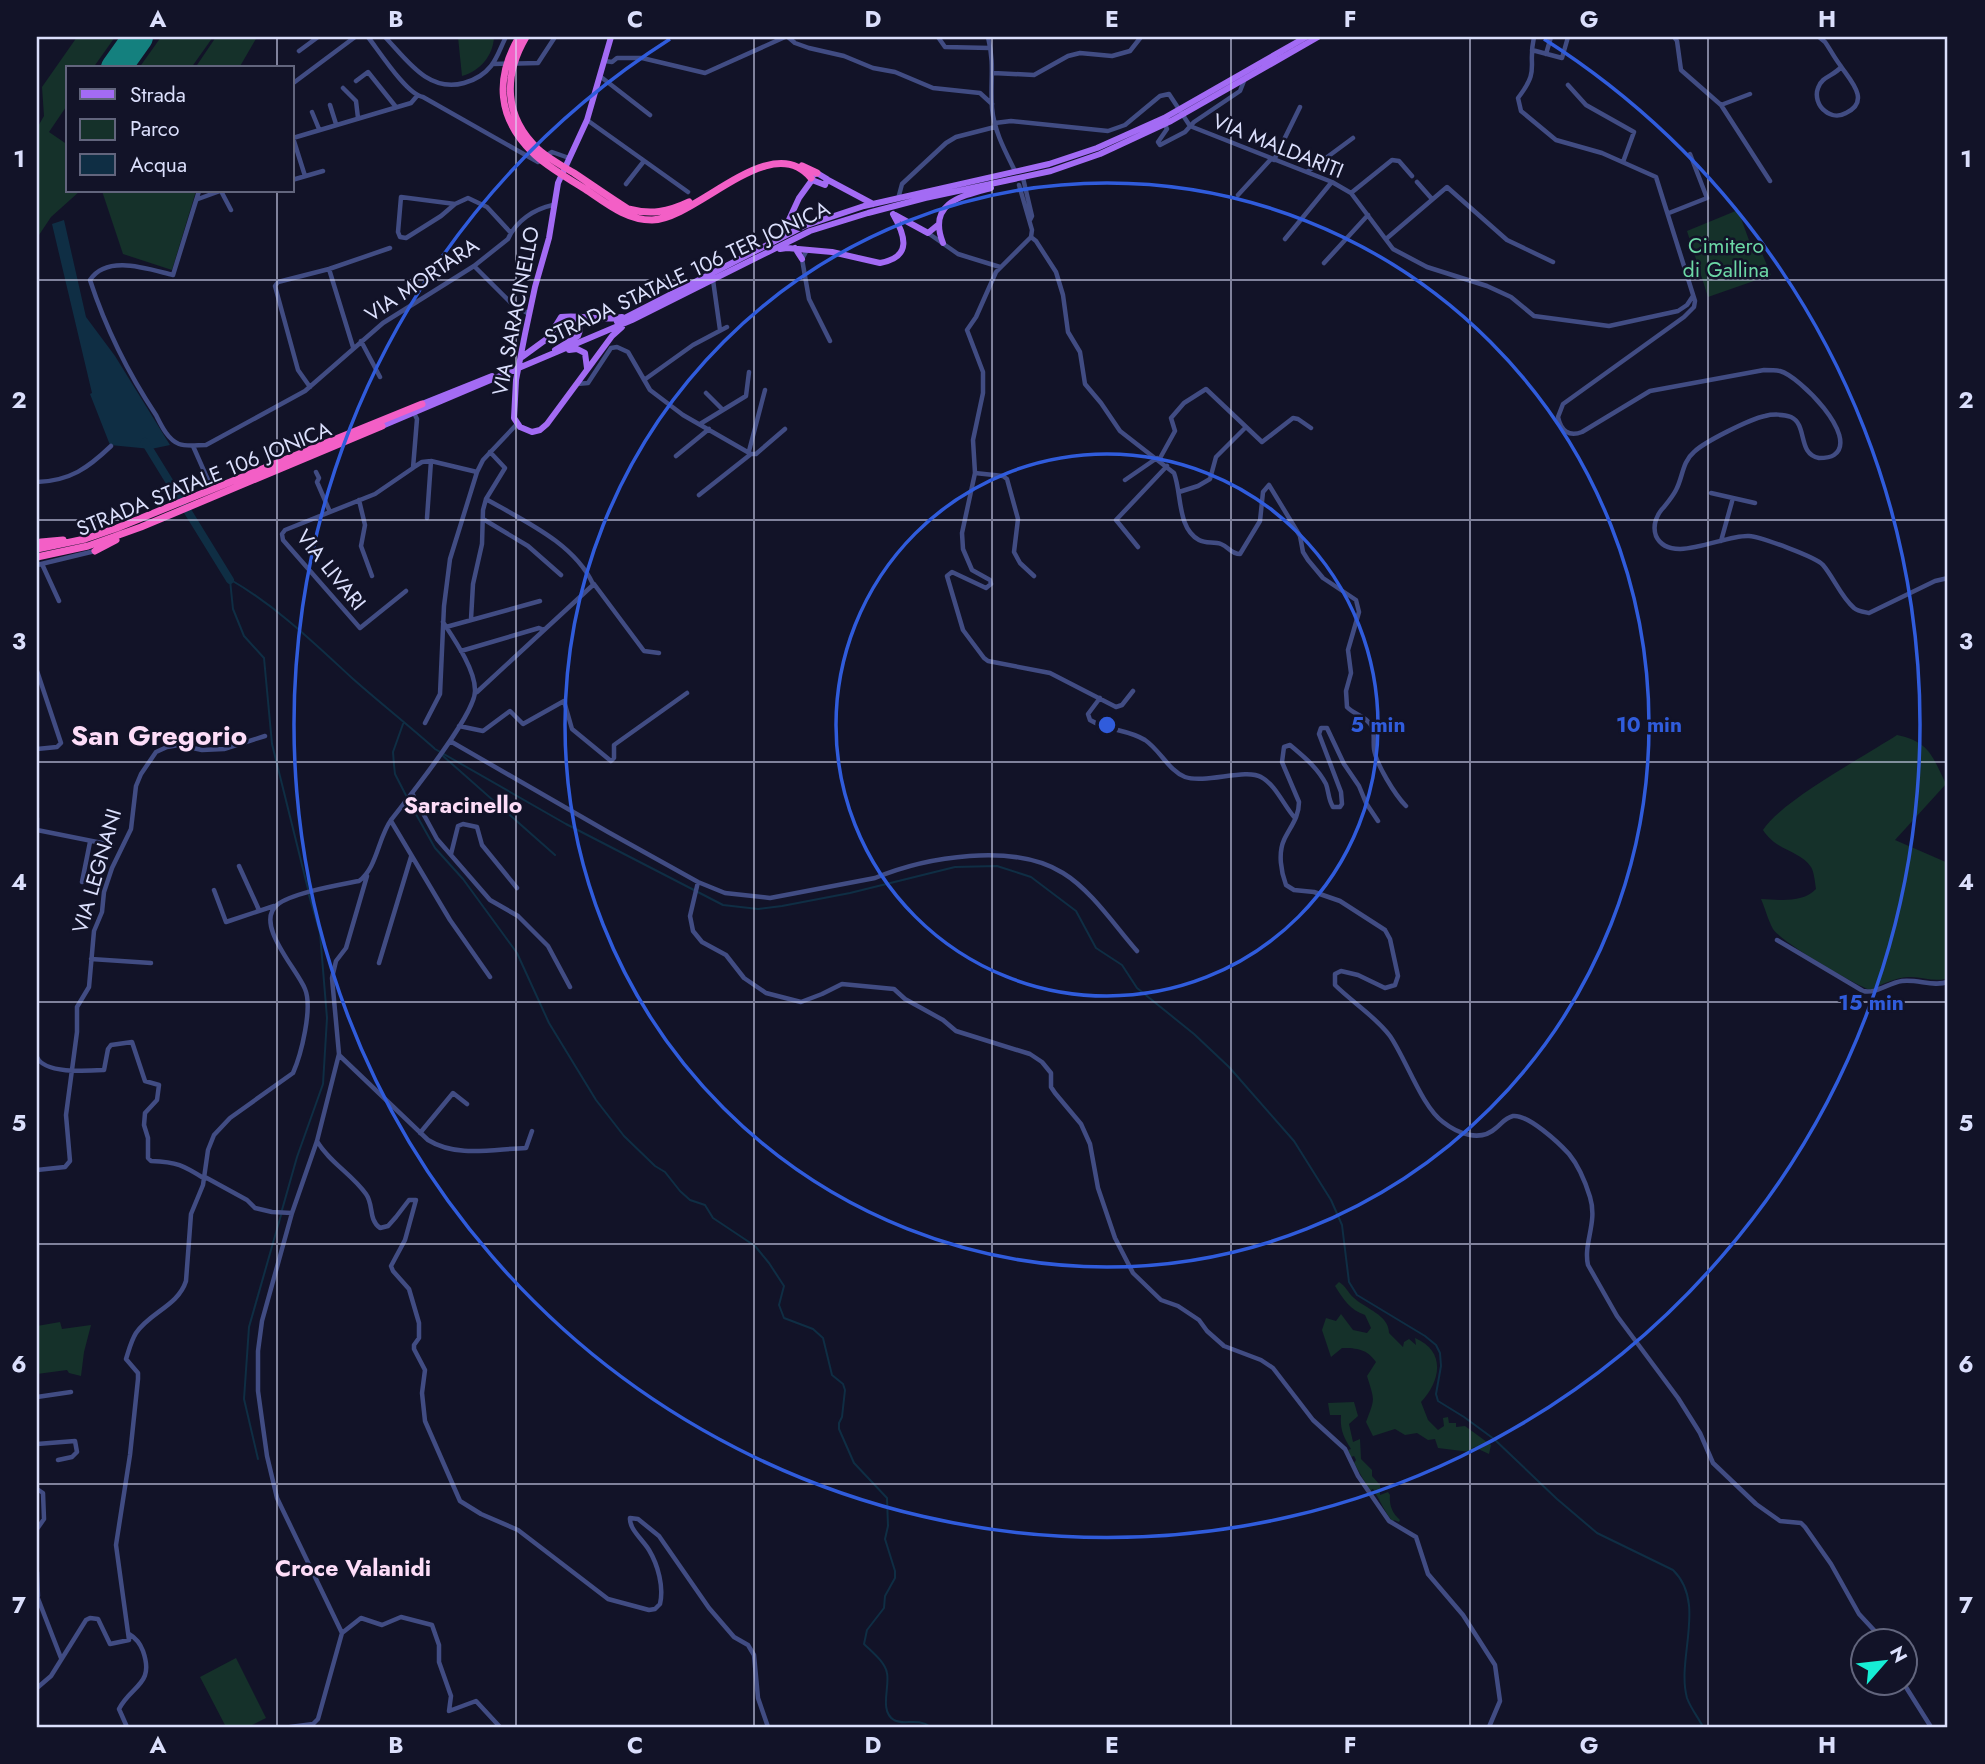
<svg xmlns="http://www.w3.org/2000/svg" width="1985" height="1764" font-family="Jost,sans-serif">
<style>
.green{fill:#15312a}
.water{fill:#0f2e44}
.lines{fill:none;stroke-linecap:round;stroke-linejoin:round}
.stream{stroke:#0f2e44;stroke-width:2}
.river{stroke:#0f2e44;stroke-width:8}
.taxiway{stroke:#14807e;stroke-width:12}
.runway{stroke:#14807e;stroke-width:30}
.minor{stroke:#414c83;stroke-width:4.5}
.major{stroke:#a36bf4;stroke-width:6}
.highway{stroke:#f35fc6;stroke-width:7}
.grid{fill:none;stroke:#dbdffc;stroke-width:2;stroke-opacity:0.55}
.ring{fill:none;stroke:#305cdc;stroke-width:3.5}
.labels{text-anchor:middle;dominant-baseline:central;stroke-width:5;stroke-linejoin:round;paint-order:stroke}
.street-label{font-size:21px;fill:#dbdffc;stroke:#121328}
.park-label{font-size:21px;fill:#6cd8a6;stroke:#121328}
.neighbourhood-label{font-size:23px;font-weight:bold;fill:#fdddf8;stroke:#121328}
.district-label{font-size:28px;font-weight:bold;fill:#fdddf8;stroke:#121328}
.centre{fill:#305cdc;stroke:#121328;stroke-width:3.5}
.ring-label{font-size:21px;text-anchor:middle;font-weight:bold;fill:#305cdc;stroke:#121328;stroke-width:5;stroke-linejoin:round;paint-order:stroke}
.neatline{fill:none;stroke:#dbdffc;stroke-width:2.5}
.grid-label{font-size:23px;text-anchor:middle;font-weight:bold;fill:#dbdffc}
</style>
<rect width="100%" height="100%" fill="#121328"/>
<path class="green" d="M77 37H115L93 68H68V104L49 132 68 145V191H80L51 217 37 238V128L44 116 42 87Z
M161 37H213L191 68H139Z
M216 37H257L239 68H195Z
M458 37H494C493 56 480 71 462 76Z
M102 191H196L172 270 123 254Z
M1738 210 1750 243 1757 241 1771 275 1708 297 1687 231Z
M1897 735C1930 742 1932 756 1946 784L1895 840 1948 863V978C1935 983 1922 976 1908 977 1895 978 1882 984 1870 990 1854 984 1781 942 1773 929 1768 920 1765 908 1761 899 1780 900 1803 903 1816 889 1815 882 1814 872 1811 867 1800 850 1776 851 1763 830 1781 801 1865 756 1897 735Z
M1339 1282C1346 1286 1348 1293 1354 1298 1366 1309 1389 1315 1389 1333L1403 1347 1404 1342 1409 1339 1416 1345 1415 1338C1446 1351 1441 1381 1421 1402L1428 1420 1438 1430 1444 1426 1443 1418 1448 1417 1449 1423H1456V1427L1465 1426 1491 1445 1489 1454 1474 1447 1470 1452 1438 1448 1435 1439 1428 1440 1417 1433 1405 1435 1395 1429 1373 1436 1366 1422C1375 1398 1375 1402 1367 1376L1376 1362C1367 1349 1357 1348 1342 1348L1331 1357 1322 1330 1326 1318 1336 1321 1341 1314 1353 1330 1367 1333 1371 1328 1365 1315C1350 1310 1343 1299 1335 1286Z
M60 1322 62 1329 91 1325 84 1352 81 1376 69 1373 67 1370 37 1374V1326Z
M1354 1402 1358 1416 1349 1424 1353 1442 1360 1439 1361 1459 1372 1470V1476L1380 1485V1495L1388 1492 1390 1495C1389 1505 1392 1513 1400 1520L1399 1522 1394 1520 1393 1522C1384 1511 1380 1500 1373 1489L1370 1491 1354 1463 1356 1460 1354 1456 1351 1457 1348 1450 1351 1449C1343 1436 1340 1429 1341 1415H1330L1328 1403Z
M236 1658 266 1718 248 1727H226L200 1677Z"/>
<path class="water" d="M64 220 86 317 115 356 170 445 151 449 110 445 90 394 92 393 52 224Z"/>
<g class="lines">
<path class="stream" d="M230 580 233 609 244 636 264 658 272 744 308 889
M231 580C276 606 313 642 352 678 379 702 407 724 434 748
M403 724 393 752 394 765 395 774 413 809 435 848 463 879 517 953 549 1023 596 1100 624 1136 655 1166 665 1172 680 1191 690 1200 705 1205 713 1218 755 1246 769 1263 784 1286 779 1305 784 1318 813 1329 823 1338 832 1375 843 1384 845 1390 842 1417 839 1423V1429L854 1463 887 1498 888 1526 885 1539 895 1571V1578L885 1596 884 1608 867 1630 864 1644C872 1652 885 1662 887 1673 890 1687 879 1711 894 1720 905 1726 916 1717 931 1727
M435 749 566 824 723 905 758 909 782 906 850 893 955 867 997 866 1031 877 1076 911 1096 948 1122 965 1137 988 1194 1034 1229 1067 1294 1141 1331 1200 1342 1225 1349 1282 1357 1295 1425 1336 1436 1345 1440 1353 1441 1366 1436 1394 1438 1401 1464 1417 1494 1439 1557 1499 1597 1533 1673 1570C1707 1603 1676 1658 1687 1698 1691 1709 1698 1717 1703 1727
M443 756 555 855
M282 1210 297 1157 323 1084 327 1018 320 933 309 895
M258 1459 244 1399 249 1327 281 1215"/>
<path class="river" d="M145 442 230 580"/>
<path class="taxiway" d="M118 68 122 60"/>
<path class="runway" d="M116 68 138 37"/>
<path class="minor" d="M368 37C379 51 407 95 423 97L529 157 538 162 540 161
M385 37C407 60 428 93 464 83 475 80 484 75 491 66 498 57 501 46 506 37
M788 37 795 43 809 48 844 56 873 68 895 72 933 88 980 93 992 104
M938 37 945 47 990 48
M988 37C995 66 990 80 992 108 994 130 1004 149 1014 169
M1534 37C1527 68 1541 68 1518 98L1521 111 1556 140 1602 153 1656 177 1695 301 1694 307 1684 317 1563 404 1558 417C1561 431 1569 437 1582 432L1650 391 1764 370C1769 370 1775 370 1780 371 1799 376 1860 437 1834 455 1831 457 1823 458 1819 458 1797 454 1808 425 1791 417 1784 414 1772 414 1765 416 1750 419 1704 442 1694 452 1682 462 1683 477 1676 490 1673 496 1668 502 1664 507 1657 514 1652 525 1656 536 1670 566 1724 534 1749 536 1761 537 1816 557 1823 565 1834 578 1841 597 1854 608 1857 611 1864 612 1869 613L1935 581 1948 578
M1674 37 1677 41 1681 70 1721 105 1770 181
M1819 37 1825 42C1830 49 1834 57 1840 65 1849 79 1872 101 1846 113 1839 117 1831 116 1825 111 1818 106 1815 96 1818 88 1822 76 1834 76 1841 67
M1532 50 1562 58 1568 37
M299 51 318 37
M1546 54 1551 37
M605 61 612 62 617 58H642L705 73 785 37
M493 64 538 63 555 37
M993 73 1034 75 1068 56 1080 53 1112 56 1130 51 1141 37
M601 77 650 115
M356 81 368 72 396 107
M292 84 355 37
M1568 85 1586 105 1634 132 1623 162
M343 88 356 101 358 118
M330 105 336 124
M1721 105 1750 94
M312 112 319 129
M587 120 688 192
M995 123 1011 121 1108 131 1125 125 1160 96 1169 94 1190 126 1195 128 1332 182 1351 193 1393 249 1427 267 1487 286 1511 297 1534 316 1609 326 1678 311 1687 305 1693 296
M1165 125 1167 129 1158 142 1160 145 1185 132 1194 122 1240 91 1244 81
M547 155 552 152 569 158
M1274 160 1300 107
M1307 172 1353 138
M305 176 293 138 411 103 417 96
M1023 178 1032 216 1030 220
M292 180 323 171
M1417 182 1432 199
M626 184 644 161
M1019 185 1032 230 1031 237 1036 241 1056 272 1063 295 1068 332 1080 352 1085 384 1101 403 1120 431 1174 473C1182 494 1177 528 1199 540 1206 544 1214 541 1221 544 1229 547 1231 554 1240 554L1260 521 1263 492 1269 485 1300 536 1303 552 1308 560 1323 578 1356 600 1359 612 1348 650 1351 673 1346 691 1347 707C1354 715 1367 716 1372 727 1375 734 1373 741 1374 749 1376 764 1395 795 1406 806
M199 191 173 275C148 269 107 254 90 280 106 329 128 373 156 415 161 425 168 440 179 444 187 447 197 445 206 445L305 391 383 323 474 266 508 239C516 221 534 209 553 205
M221 191 231 210
M1351 193 1392 160 1399 161 1412 176
M1238 195 1271 159
M198 199 220 191
M898 199 902 184 946 143 956 137 995 127
M455 204 401 197 398 232 400 237 406 238 441 216 455 204 468 198 487 207 511 233
M1669 213 1707 198 1690 154
M928 233 958 254 1000 267
M1031 237 996 272 976 317 967 330 983 372V393L973 440 975 473 962 533 963 549 972 570 990 580 991 584 986 588 952 572 947 576 963 630 984 658 988 661 1050 673 1116 707 1122 705 1133 691
M1285 239 1331 183
M1386 239 1447 187 1507 240 1553 262
M807 250 802 259 809 299 830 341
M1324 263 1368 215
M474 266 510 302 529 314
M329 269 353 347
M713 280 720 330
M361 341 380 377
M644 380 693 345 727 327
M577 384 588 383 611 348 617 347 628 352 650 390 683 415 751 454
M310 387 298 370 275 286 278 282 329 269 390 248
M706 393 722 409
M700 424 746 396 749 372
M193 446 212 489
M749 451 765 390
M676 456 709 429
M1159 460 1175 431 1171 418 1184 403 1206 389 1262 442 1293 418 1298 419 1311 428
M431 461 477 472
M414 467 422 462 431 461 427 518
M316 472 319 478 317 482 330 512
M975 473 1003 476 1007 479 1018 519 1014 552 1020 563 1034 576
M1125 480 1157 458
M37 482C70 481 88 468 111 446
M1179 492 1198 486 1210 479 1216 457 1246 427
M1711 493 1755 503
M699 495 751 454H756L785 429
M486 499C524 521 574 543 593 584
M359 500 365 525 361 546 372 576
M483 519 528 546 561 575
M1721 541 1733 498
M1138 547 1116 520 1167 466
M42 564 59 601
M37 565 95 551
M406 591 360 628 283 540 282 534 285 530 375 494 413 468 417 419 414 413
M471 619 473 584 482 544 483 510 486 499 505 468 490 452
M446 627 540 601
M461 651 539 628 544 630
M37 671 61 743 57 747 37 749
M477 692 594 584 644 651 659 653
M1100 698 1088 714 1090 720C1108 731 1127 729 1145 740 1160 750 1169 771 1185 777 1205 784 1246 768 1261 777 1276 785 1284 806 1295 818
M425 723 440 694 444 606 450 559 477 472 483 460 517 424
M459 726 483 731 510 711 523 724 564 701 572 729 611 761 614 758V745L687 693
M450 741 608 832 698 882 725 893 770 898 875 878C926 857 1013 842 1063 873 1091 890 1115 926 1137 951
M412 793 437 839 490 900 518 916 548 946 570 987
M37 818V830L112 845
M391 821 450 920 490 977
M1378 821 1366 803 1359 786 1344 764 1327 728H1321L1319 734 1341 792 1342 804 1340 807H1333C1328 799 1329 792 1326 784 1317 767 1304 757 1290 745L1284 747 1282 762 1299 802C1299 818 1290 827 1284 840 1278 853 1281 872 1286 885L1294 890 1314 892 1340 901 1385 930 1390 939 1398 976 1395 985 1385 988 1358 975 1341 971 1335 974V985C1352 1002 1375 1016 1390 1036 1406 1059 1422 1107 1443 1122 1457 1133 1480 1143 1496 1128 1502 1123 1505 1118 1513 1116 1528 1114 1559 1143 1569 1154 1578 1165 1586 1184 1590 1197 1598 1223 1583 1243 1588 1265L1617 1316 1678 1398 1700 1433 1713 1463 1756 1504 1780 1521 1801 1523 1805 1527 1831 1564 1859 1614 1885 1642
M451 854 458 826 463 824 477 827 482 845 517 888
M239 866 259 910
M82 882 90 842
M698 882 690 916 693 931 702 942 726 955 744 978 766 993 801 1002 822 994 842 984 894 989 905 999 943 1020 956 1031 1030 1054 1042 1062 1051 1073V1087L1055 1093 1081 1124 1090 1144 1098 1188 1115 1238 1133 1273 1161 1300 1178 1306 1199 1320 1207 1331 1224 1346 1261 1360 1273 1368 1313 1420 1345 1449 1358 1476 1389 1521 1416 1537 1428 1574 1463 1615 1495 1665 1500 1701 1489 1727
M214 890 226 922 274 906
M1777 940 1863 991C1876 994 1888 983 1902 981 1918 979 1933 987 1948 982
M91 959 151 963
M379 963 411 857
M339 1055 428 1140C457 1158 493 1149 526 1148L532 1131
M37 1057C44 1074 87 1071 104 1070L108 1049 111 1045 132 1042 145 1081 159 1085 157 1100 145 1113 144 1125 148 1138V1158L151 1161C177 1162 183 1165 205 1179
M420 1133 453 1093 467 1104
M317 1141C329 1162 352 1174 366 1194 374 1205 368 1219 380 1228L388 1226 396 1217 409 1200H416L405 1240 391 1266 393 1271 409 1289 419 1323V1338L414 1345V1349L425 1370 422 1393 425 1421 460 1501 481 1514 518 1530 608 1599 649 1610 655 1609 660 1604C664 1587 658 1565 649 1550 643 1540 629 1529 630 1518L638 1519 659 1536 709 1608 734 1637 748 1645 754 1655 758 1698 768 1727
M37 1170 65 1167 70 1161 66 1115 77 1032V1007L89 987 94 931 102 912 104 892 112 868 131 829 136 786 141 774 156 752 167 747 179 745 202 750 224 749 265 736
M205 1177 247 1200 255 1208 272 1212 292 1213
M37 1397 71 1392
M37 1444 75 1441 77 1452 72 1457 58 1460
M37 1489 43 1493 44 1519 37 1529
M37 1572 38 1596
M37 1596 61 1658
M342 1633 361 1618 382 1625 401 1617 432 1625 439 1645V1662L451 1696 449 1711 476 1701 500 1727
M1904 1684 1931 1727
M37 1688 51 1676 86 1620 90 1618 98 1619 110 1644 129 1640 116 1545 130 1455 138 1379V1373L126 1359C129 1350 131 1341 136 1333 150 1312 178 1306 186 1281L191 1214 203 1185 208 1150 214 1135 230 1118 293 1073C301 1055 313 1008 305 989 297 969 254 924 277 905 291 893 339 885 359 881 377 868 378 838 391 820 408 798 477 713 475 690 475 669 454 639 443 622
M127 1727 119 1709C131 1685 155 1685 143 1651 140 1643 136 1638 129 1634
M290 1727 313 1724 318 1719 342 1633 277 1498 267 1456 258 1391V1351L262 1321 292 1213 317 1141 339 1054 332 978 336 961 346 948 367 876"/>
<path class="major" d="M611 37 587 120 558 183 549 238 535 287 525 334 516 380 514 418 520 427 532 432 540 430 547 424 612 336 622 327
M817 173 827 179 825 185 812 180V176Z
M828 180 873 204
M895 215 928 233 939 224
M781 237 799 198 812 180
M943 243C927 203 961 196 991 188
M795 248 802 259
M780 249 787 248 832 252 880 263C913 257 905 235 893 214
M617 322 804 226 864 206 1049 164 1097 148 1164 118 1306 37
M555 350 578 336C582 328 579 320 570 317
M569 350 577 349 585 353 587 368
M522 357 548 338 561 317C582 314 601 322 622 317
M422 404 492 376
M382 426 632 320 810 231 868 213 925 198 1051 171 1100 154 1171 121 1318 37"/>
<path class="highway" d="M519 37C495 78 497 118 533 153 547 167 568 178 585 189 606 203 626 220 652 220 697 219 771 129 811 178
M526 37C503 76 504 117 538 149 548 158 562 166 574 173 592 185 609 197 628 209 651 215 668 212 689 202
M802 166 817 173
M41 542 63 540
M37 549 85 539 117 528 422 404
M95 551 116 540
M37 557 88 546 141 527 382 426"/>
</g>
<path class="grid" d="M277 37V68M516 37V1727M754 37V1727M992 37V1727M1231 37V1727M1470 37V1727M1708 37V1727M277 191V1727M37 280H1948M37 520H1948M37 762H1948M37 1002H1948M37 1244H1948M37 1484H1948"/>
<g class="ring">
<circle cx="1107" cy="725" r="271"/>
<circle cx="1107" cy="725" r="542"/>
<path d="M1544 39A813 813 0 1 1 670 39"/>
</g>
<g class="labels">
<g class="street-label">
<text transform="translate(1278 146) rotate(22)">VIA MALDARITI</text>
<text transform="translate(687 273) rotate(-25)">STRADA STATALE 106 TER JONICA</text>
<text transform="translate(422 280) rotate(-34)">VIA MORTARA</text>
<text transform="translate(516 311) rotate(-79)">VIA SARACINELLO</text>
<text transform="translate(204 479) rotate(-22)">STRADA STATALE 106 JONICA</text>
<text transform="translate(331 570) rotate(51)">VIA LIVARI</text>
<text transform="translate(97 871) rotate(-74)">VIA LEGNANI</text>
</g>
<g class="park-label">
<text x="1726" y="246">Cimitero<tspan x="1726" dy="24">di Gallina</tspan></text>
</g>
<g class="neighbourhood-label">
<text x="463" y="805">Saracinello</text>
<text x="353" y="1568">Croce Valanidi</text>
</g>
<g class="district-label">
<text x="159" y="735">San Gregorio</text>
</g>
</g>
<circle cx="1107" cy="725" r="10" class="centre"/>
<g class="ring-label">
<text x="1378" y="732">5 min</text>
<text x="1649" y="732">10 min</text>
<text x="1871" y="1010">15 min</text>
</g>
<rect width="1985" height="1764" fill="none" stroke="#121328" stroke-width="77"/>
<rect x="66" y="66" width="228" height="126" fill="#121328" stroke="#62657d" stroke-width="2"/>
<rect x="80" y="89" width="35" height="10" fill="#a36bf4" stroke="#62657d" stroke-width="2"/>
<text x="130" y="102" font-size="21" fill="#dbdffc">Strada</text>
<rect x="80" y="119" width="35" height="21" fill="#15312a" stroke="#62657d" stroke-width="2"/>
<text x="130" y="136" font-size="21" fill="#dbdffc">Parco</text>
<rect x="80" y="154" width="35" height="21" fill="#0f2e44" stroke="#62657d" stroke-width="2"/>
<text x="130" y="172" font-size="21" fill="#dbdffc">Acqua</text>
<g transform="translate(1884 1662) rotate(62)"><circle r="33" fill="#121328" stroke="#62657d" stroke-width="2"/>
<path d="M0-5L12 26L0 18L-12 26Z" fill="#16eed5"/>
<text y="-10" font-size="19" font-weight="bold" text-anchor="middle" fill="#dbdffc">N</text>
</g>
<rect x="38" y="38" width="1908" height="1688" class="neatline"/>
<g class="grid-label">
<text x="158" y="27">A</text>
<text x="396" y="27">B</text>
<text x="635" y="27">C</text>
<text x="873" y="27">D</text>
<text x="1112" y="27">E</text>
<text x="1350" y="27">F</text>
<text x="1589" y="27">G</text>
<text x="1827" y="27">H</text>
<text x="19" y="167">1</text>
<text x="1966" y="167">1</text>
<text x="19" y="408">2</text>
<text x="1966" y="408">2</text>
<text x="19" y="649">3</text>
<text x="1966" y="649">3</text>
<text x="19" y="890">4</text>
<text x="1966" y="890">4</text>
<text x="19" y="1131">5</text>
<text x="1966" y="1131">5</text>
<text x="19" y="1372">6</text>
<text x="1966" y="1372">6</text>
<text x="19" y="1613">7</text>
<text x="1966" y="1613">7</text>
<text x="158" y="1753">A</text>
<text x="396" y="1753">B</text>
<text x="635" y="1753">C</text>
<text x="873" y="1753">D</text>
<text x="1112" y="1753">E</text>
<text x="1350" y="1753">F</text>
<text x="1589" y="1753">G</text>
<text x="1827" y="1753">H</text>
</g>
</svg>
